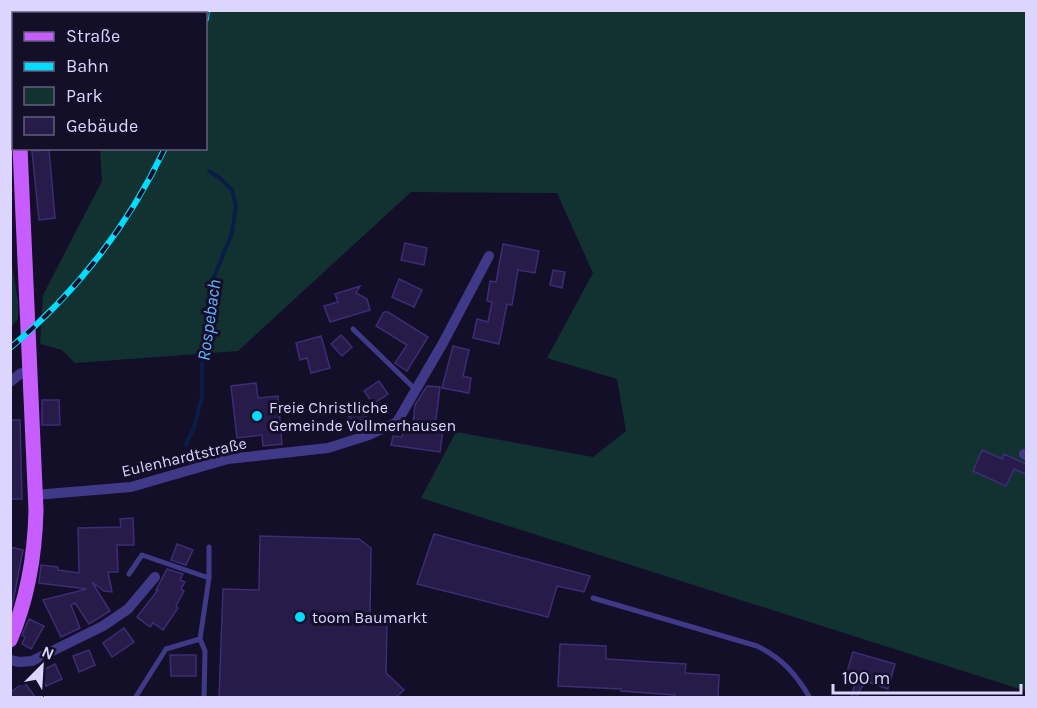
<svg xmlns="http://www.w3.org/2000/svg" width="1037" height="708" font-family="Karla,sans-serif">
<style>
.green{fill:#123232}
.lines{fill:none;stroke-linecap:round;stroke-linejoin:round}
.stream{stroke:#091d47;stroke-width:4}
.building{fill:#261b49;stroke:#3d2c76;stroke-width:1.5}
.service{stroke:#3f3988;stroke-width:5}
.minor{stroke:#3f3988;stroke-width:10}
.primary{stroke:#c85dff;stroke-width:15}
.rail-casing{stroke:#02dcff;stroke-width:6}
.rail{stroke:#140f28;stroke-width:4;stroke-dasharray:11;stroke-linecap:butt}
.poi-dot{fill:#02dcff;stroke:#140f28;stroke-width:2}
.labels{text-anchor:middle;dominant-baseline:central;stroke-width:6;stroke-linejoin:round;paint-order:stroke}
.poi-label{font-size:16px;fill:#dcd6ff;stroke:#140f28;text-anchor:start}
.street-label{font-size:16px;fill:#dcd6ff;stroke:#140f28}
.water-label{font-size:18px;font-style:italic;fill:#64b2ff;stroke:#140f28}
</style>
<rect width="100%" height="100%" fill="#140f28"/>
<path class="green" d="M149 11H1026V691L421 498 456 432 593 457 626 431 617 379 547 358 593 273 557 193 411 192 238 351 75 363 62 350 40 344 43 295 102 181 100 149 206 148V14L148 13Z
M10 252 18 302V319L11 327Z"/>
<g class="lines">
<path class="stream" d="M186 445 194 427 202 397V363L214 277 232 233 236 206 232 190 220 178 209 171"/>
</g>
<path class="building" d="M49 150 55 218 39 220 32 151Z
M405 243 427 248 424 265 401 260Z
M503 244 539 251 535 273 518 270 512 305 507 304 499 344 473 338 477 319 488 322 492 302 487 301 490 281 496 282Z
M553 270 565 272 562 288 550 285Z
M399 279 422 290 414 307 392 297Z
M360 286 356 293 367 299 370 310 330 322 324 306 338 302 335 294Z
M384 312H388L428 337 407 371 395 363 407 345 376 326Z
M341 335 352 347 342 356 331 344Z
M321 336 330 368 311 373 307 358 300 360 296 343Z
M453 346 469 350 463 376 471 378 469 393 442 388Z
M379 381 388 394 373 404 364 391Z
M256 383 258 398 278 396 282 444 263 446 262 435 237 438 231 386Z
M427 386 440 387 435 427 443 429 440 452 391 445 393 436 402 437 405 423 413 424 415 405Z
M42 400H59L60 425H42Z
M361 405 368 420 353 426 347 411Z
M10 420H20L22 499H10Z
M982 450 1002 459 1004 454 1026 464V474L1014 469 1006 486 973 471Z
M133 518 134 545H117L118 572H108L112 592 104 591 92 582 110 611 89 624 75 603 71 605 80 628 61 637 43 600 87 589 39 583 41 565 58 567V570L79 573 78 528 121 527 120 519Z
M434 534 590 576 584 592 557 586 548 617 417 584Z
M260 536 359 539 371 548 370 617 387 618 386 673 404 690 395 698H219L223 589 259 590Z
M177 544 193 550 186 565 171 560Z
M10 547 23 550 12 607H10Z
M167 569 183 574 180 580 185 582 181 589 184 591 176 606 178 608 163 630 153 623 150 627 137 617 158 590H156Z
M29 619 44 626 31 649 22 644 25 637 22 635Z
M124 628 134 642 112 657 103 643Z
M560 644 606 646V659L686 664 685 673 719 675 718 698H674L675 695 621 691V689L558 686Z
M89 650 95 665 79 672 73 656Z
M853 652 895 664 888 689 865 681 856 698 851 697 857 678 846 675Z
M170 655H196V676H171Z
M55 664 62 679 46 686 39 672Z
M24 682 36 698H10V693Z"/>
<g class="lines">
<path class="service" d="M353 329 416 390
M129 574 142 555 209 578
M593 598 757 646C782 658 796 674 810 698
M200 639 205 651 204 698
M135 698 166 649 200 639 209 578V547"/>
<path class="minor" d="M10 382 20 374 30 370
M1024 454 1026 455
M35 495 131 487 228 459 328 448 369 435 397 422 443 343 489 256
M10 660 19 662 32 661 103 626 128 609 155 577"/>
<path class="primary" d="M31 14 32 10
M10 640C28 598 35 555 36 510L20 148"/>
<g class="rail-casing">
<path id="rail" d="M206 19 207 10
M10 348C76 293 128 226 165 148"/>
</g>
<use href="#rail" class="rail"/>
</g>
<g class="poi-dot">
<circle cx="257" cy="416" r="6"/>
<circle cx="300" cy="617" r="6"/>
</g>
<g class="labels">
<g class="poi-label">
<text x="269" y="407">Freie Christliche<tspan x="269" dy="18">Gemeinde Vollmerhausen</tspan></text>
<text x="312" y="617">toom Baumarkt</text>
</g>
<g class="street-label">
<text transform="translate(184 457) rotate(-13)">Eulenhardtstraße</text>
</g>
<g class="water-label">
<text transform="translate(209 320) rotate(-82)">Rospebach</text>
</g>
</g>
<rect width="1037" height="708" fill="none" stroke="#dcd6ff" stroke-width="24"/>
<rect x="12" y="12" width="195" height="138" fill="#140f28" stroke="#645f7e" stroke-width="1.5"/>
<rect x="24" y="32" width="30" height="9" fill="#c85dff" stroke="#645f7e" stroke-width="1.5"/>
<text x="66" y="42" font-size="18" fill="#dcd6ff">Straße</text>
<rect x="24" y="62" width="30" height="9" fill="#02dcff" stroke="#645f7e" stroke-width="1.5"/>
<text x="66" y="72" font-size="18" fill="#dcd6ff">Bahn</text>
<rect x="24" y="87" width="30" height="18" fill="#123232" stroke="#645f7e" stroke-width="1.5"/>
<text x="66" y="102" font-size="18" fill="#dcd6ff">Park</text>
<rect x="24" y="117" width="30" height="18" fill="#261b49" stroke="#645f7e" stroke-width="1.5"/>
<text x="66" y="132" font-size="18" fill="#dcd6ff">Gebäude</text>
<g transform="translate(42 666) rotate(24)" stroke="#140f28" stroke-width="4.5" paint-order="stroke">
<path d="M0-4.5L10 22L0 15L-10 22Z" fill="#dcd6ff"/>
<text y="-9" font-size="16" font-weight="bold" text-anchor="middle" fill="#dcd6ff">N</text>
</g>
<path d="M833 684v9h188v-9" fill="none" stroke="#dcd6ff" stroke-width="3"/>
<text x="842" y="684" font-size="18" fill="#dcd6ff" stroke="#140f28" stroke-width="4.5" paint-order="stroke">100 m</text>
</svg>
